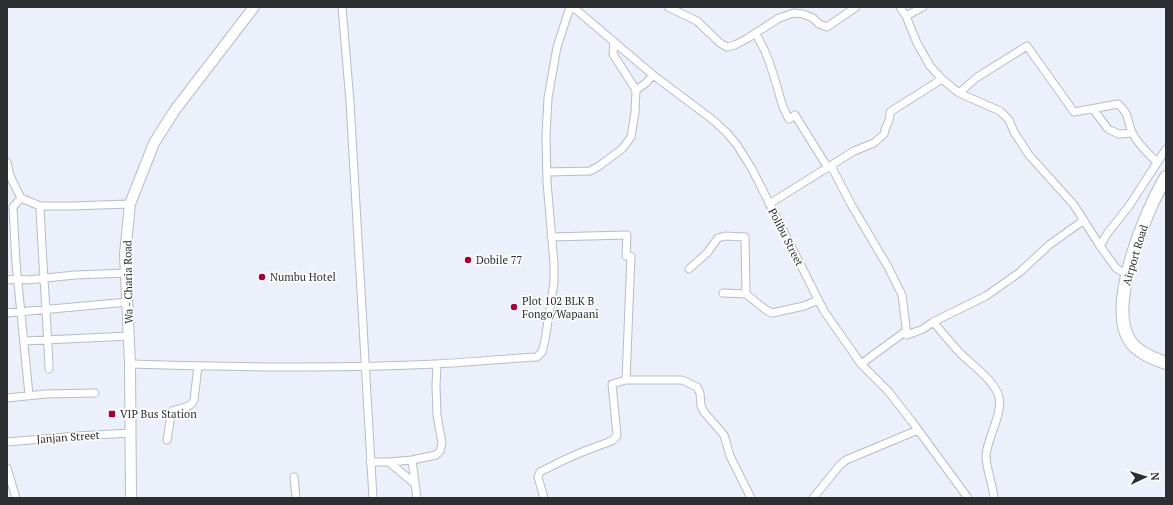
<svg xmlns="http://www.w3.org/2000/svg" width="1173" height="505" font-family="'PT Serif',serif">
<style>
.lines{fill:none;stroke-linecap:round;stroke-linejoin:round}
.street-casing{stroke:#b7bcc6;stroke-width:9}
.secondary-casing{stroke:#b7bcc6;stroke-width:12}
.highway-casing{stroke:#b7bcc6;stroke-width:14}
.street{stroke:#fff;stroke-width:7}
.secondary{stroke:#fff;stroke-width:10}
.highway{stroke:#fff;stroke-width:12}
.poi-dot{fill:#a10135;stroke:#fdfdfd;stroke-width:1.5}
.labels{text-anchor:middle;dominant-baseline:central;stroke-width:3.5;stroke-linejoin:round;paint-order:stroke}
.street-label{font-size:11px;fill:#2c2e32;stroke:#fdfdfd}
.poi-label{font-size:11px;fill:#2c2e32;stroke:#fdfdfd;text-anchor:start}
</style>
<rect width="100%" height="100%" fill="#ecf0fb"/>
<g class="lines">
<g class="street-casing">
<path id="street" d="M342 7 350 102 373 498
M573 7 653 75 713 120 727 133 737 145 752 169 824 311 861 364 888 391 913 423 968 498
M668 7 697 21 720 43 727 47 735 45 748 38 779 18 794 13 803 14 813 18 819 24 827 27 856 7
M900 7 906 16 917 43 930 66 942 79 959 93 1000 111 1009 120 1014 132 1029 155 1074 205 1100 246 1116 268 1127 275
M906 16 923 7
M755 33C767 51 772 70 778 90 781 101 783 110 789 119L795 115 828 168
M614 42 613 54 636 90
M959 93 976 78 1027 46 1074 112 1118 104C1131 116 1126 119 1132 132 1137 144 1149 154 1157 162
M1093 109 1108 129 1119 134 1132 133
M7 162 10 176 21 198
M831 166 852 206 888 267 902 295 907 335
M547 172 590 171 599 166 622 149 631 137 635 112 636 90 646 83 653 75
M769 204 854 151 874 143 884 134C885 124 891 123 890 112L893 110 942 79
M40 206C42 260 47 314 49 369
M1100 246 1107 234 1129 206 1166 149
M689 269 707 253 718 238 725 236 745 237 746 294
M7 280 18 279 27 280 75 275 126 273
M723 293 746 294 766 310 772 313 804 306 818 300
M7 313 128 302
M933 322C942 332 950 342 959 352 971 364 995 381 999 397 1003 414 987 438 986 456 986 468 993 485 994 498
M24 341 129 336
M130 364C232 367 335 369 437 364 471 362 504 359 537 357L542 352 545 340 554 282V264L547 182 546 136 548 98 557 47 570 7
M861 364 906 331 907 335 923 329 933 322 986 296 1020 272 1049 245 1084 220
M626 380H682L697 387 700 393 701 406 704 412 724 435 730 456 751 498
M29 395 16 263 13 207 21 198 40 206H71L130 204
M7 398 46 394 95 393
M167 440 171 415 172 411C181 407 190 409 194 400L198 366
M7 442 77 436 130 433
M412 460 436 455 440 451 442 443 437 415 436 386 437 364
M370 462H389L412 460 417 498
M389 462 415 484
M7 468 16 498
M294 477 296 498
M544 498 538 477 540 472C559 462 578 453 598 446 605 443 614 442 617 435L612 384 626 380 631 256H626L627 235 551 237
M813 498 840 465 846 460 918 430"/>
</g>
<g class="secondary-casing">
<path id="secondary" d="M131 498 130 364 125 254 130 204 154 143 175 110 254 7"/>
</g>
<g class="highway-casing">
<path id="highway" d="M1166 177C1146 210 1106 306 1130 341 1137 352 1154 359 1166 363"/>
</g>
<use href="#street" class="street"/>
<use href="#secondary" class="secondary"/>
<use href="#highway" class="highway"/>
</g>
<g class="poi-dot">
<circle cx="468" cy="260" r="4"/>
<circle cx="262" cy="277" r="4"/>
<circle cx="514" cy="307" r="4"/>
<rect x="108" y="410" width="8" height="8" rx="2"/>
</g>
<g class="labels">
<g class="street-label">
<text transform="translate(786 237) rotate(63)">Polibu Street</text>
<text transform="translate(1135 255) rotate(-73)">Airport Road</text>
<text transform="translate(128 282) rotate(-91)">Wa - Charia Road</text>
<text transform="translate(68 437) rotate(-4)">Janjan Street</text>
</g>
<g class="poi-label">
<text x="476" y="260">Dobile 77</text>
<text x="270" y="277">Numbu Hotel</text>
<text x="522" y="301">Plot 102 BLK B<tspan x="522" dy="13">Fongo/Wapaani</tspan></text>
<text x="120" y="414">VIP Bus Station</text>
</g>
</g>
<rect width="1173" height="505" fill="none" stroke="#2c2e32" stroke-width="16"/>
<g transform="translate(1145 477) rotate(86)" stroke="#fdfdfd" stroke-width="3" paint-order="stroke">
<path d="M0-3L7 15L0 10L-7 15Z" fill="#2c2e32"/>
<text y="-6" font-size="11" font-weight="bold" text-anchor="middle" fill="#2c2e32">N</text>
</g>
</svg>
